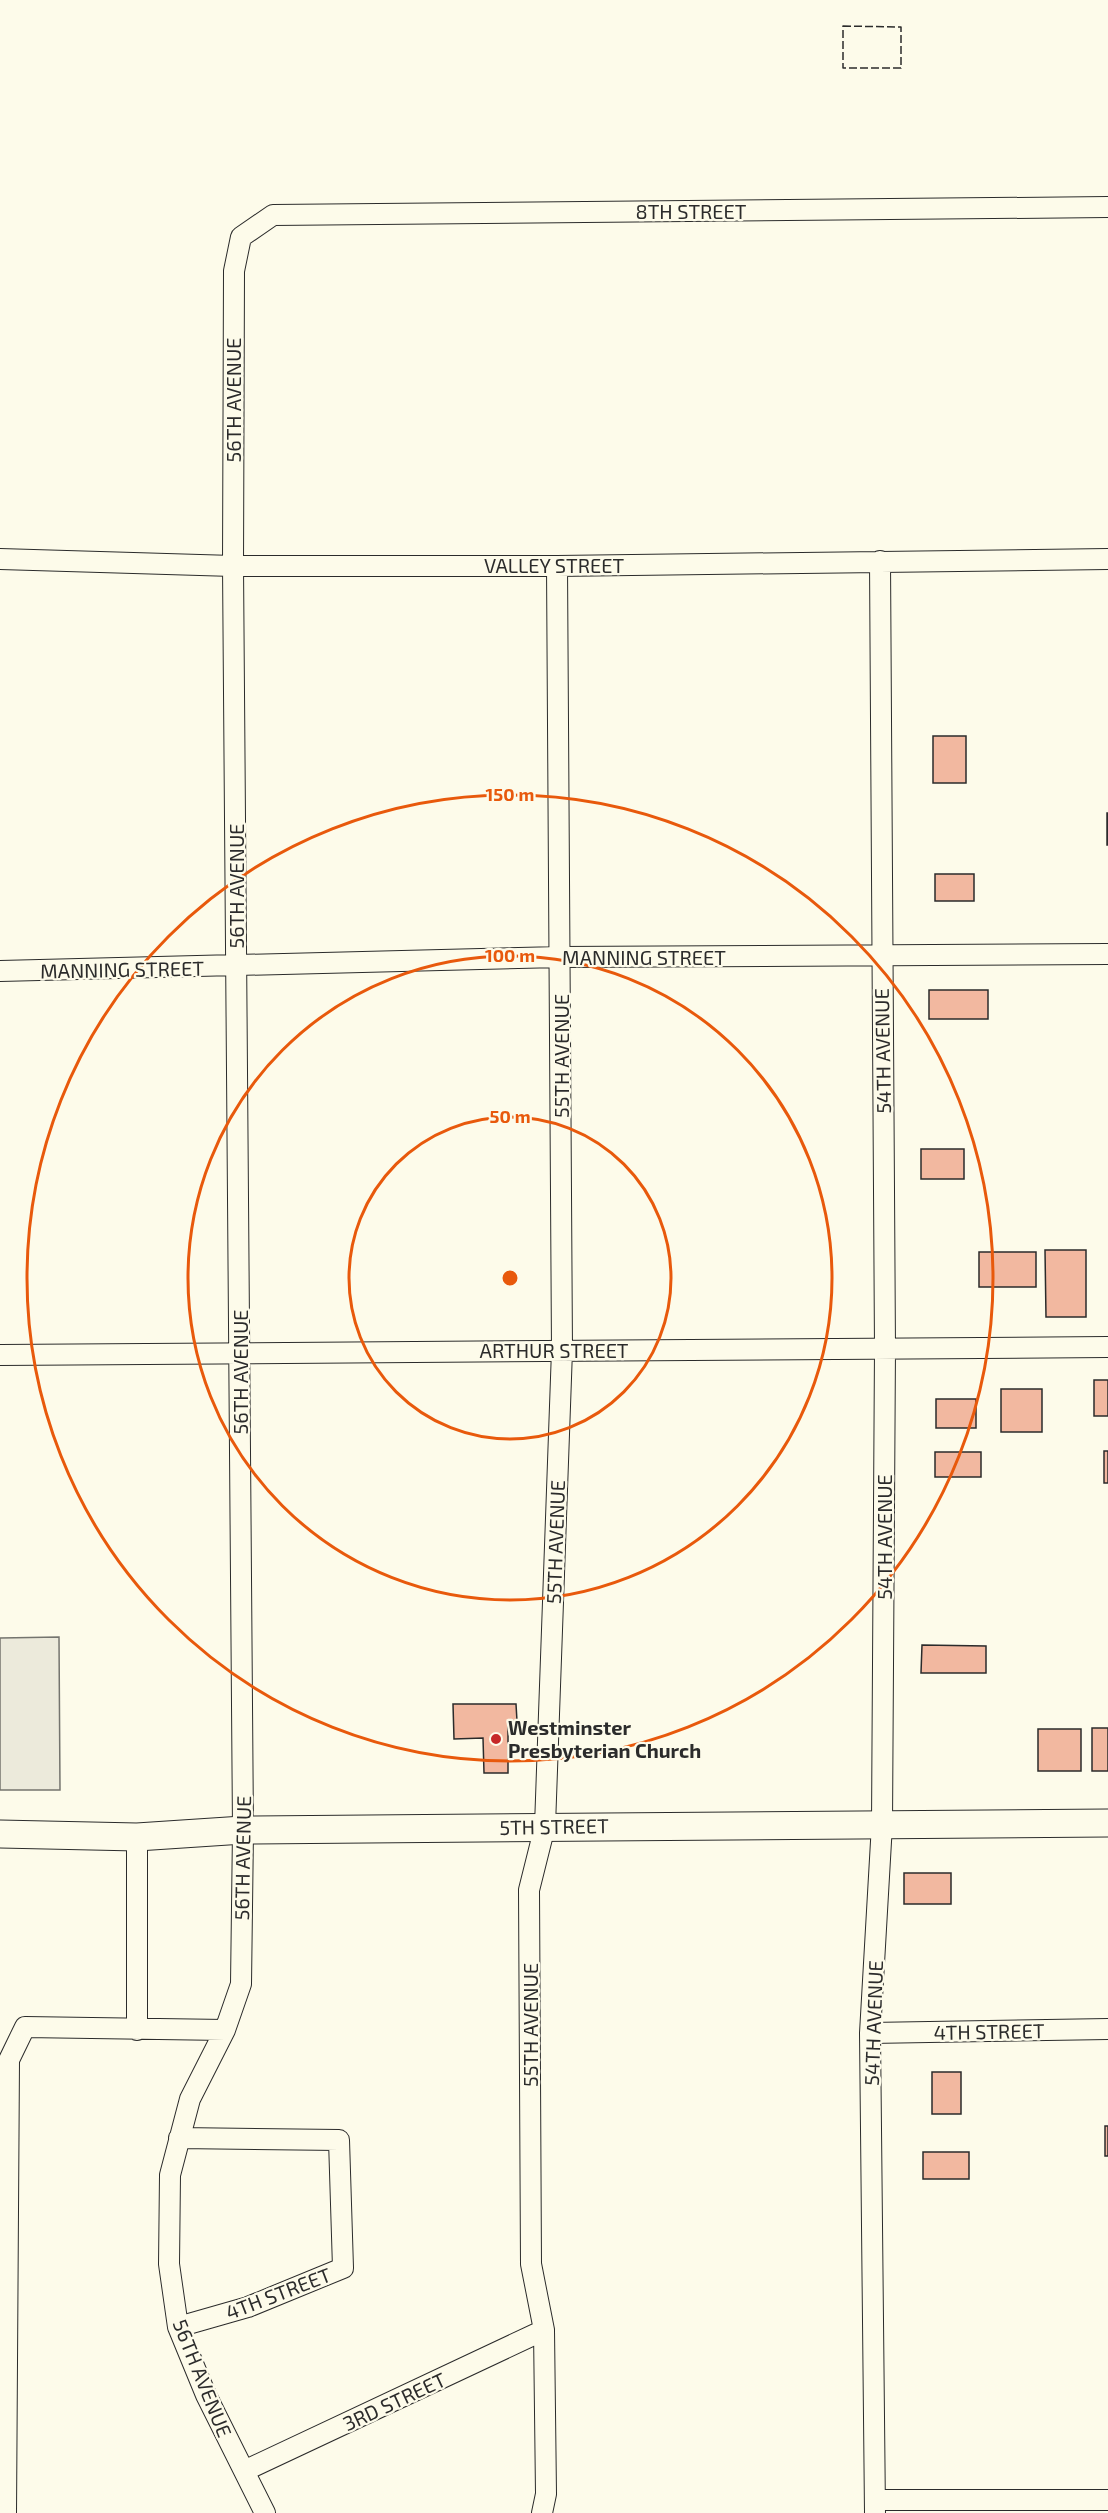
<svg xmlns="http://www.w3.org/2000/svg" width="1108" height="2513" font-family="'Exo 2',sans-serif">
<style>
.parking{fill:#eceadb;stroke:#74746e;stroke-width:1.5}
.building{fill:#f2b8a0;stroke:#2b2b2b;stroke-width:1.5}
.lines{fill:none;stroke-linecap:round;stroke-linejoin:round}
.street-casing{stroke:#2b2b2b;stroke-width:22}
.secondary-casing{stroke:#2b2b2b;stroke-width:29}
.street{stroke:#fdfbea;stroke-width:20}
.secondary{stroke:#fdfbea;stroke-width:27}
.fence{stroke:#2b2b2b;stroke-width:1.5;stroke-dasharray:8 3;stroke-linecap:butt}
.ring{fill:none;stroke:#e8590c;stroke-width:3}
.poi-dot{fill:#c62828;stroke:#fdfbea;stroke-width:2}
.labels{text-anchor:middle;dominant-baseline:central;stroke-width:4.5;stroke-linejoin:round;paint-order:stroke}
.street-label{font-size:20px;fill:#2b2b2b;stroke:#fdfbea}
.poi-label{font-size:20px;font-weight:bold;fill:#2b2b2b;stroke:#fdfbea;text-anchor:start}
.centre{fill:#e8590c;stroke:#fdfbea;stroke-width:3}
.ring-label{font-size:18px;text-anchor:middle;font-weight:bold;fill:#e8590c;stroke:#fdfbea;stroke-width:4.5;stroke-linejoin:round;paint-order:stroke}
</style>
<rect width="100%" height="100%" fill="#fdfbea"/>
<path class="parking" d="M59 1637 60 1790H0V1638Z"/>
<path class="building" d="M933 736H966V783H933Z
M1107 813H1108V845H1107Z
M935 874H974V901H935Z
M929 990H988V1019H929Z
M921 1149H964V1179H921Z
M1045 1250H1086V1317H1046Z
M979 1252H1036V1287H979Z
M1094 1380H1108V1416H1094Z
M1001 1389H1042V1432H1001Z
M936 1399H976V1428H936Z
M1104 1451H1108V1483H1104Z
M935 1452H981V1477H935Z
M922 1645 986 1646V1673H921Z
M453 1704H516L517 1721H508V1773H484L483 1738 454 1739Z
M1092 1728H1108V1771H1092Z
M1038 1729H1081V1771H1038Z
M904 1873H951V1904H904Z
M932 2072H961V2114H932Z
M1105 2126H1108V2156H1105Z
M923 2152H969V2179H923Z"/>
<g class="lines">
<g class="street-casing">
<path id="street" d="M0 559 233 566H557L1108 559
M0 971 560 957 1108 954
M0 1355 1108 1347
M137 1837V2030
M870 2033 1108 2029
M178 2327 248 2307 343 2268 339 2140 179 2138
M244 2471 544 2330
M875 2500H1108
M6 2513 9 2060 25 2027 225 2030
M265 2513 206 2395 178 2327 169 2264 170 2175 190 2099 225 2030 241 1984 243 1830 233 566 234 271 241 237 273 215 1108 207
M542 2513 546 2494 544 2330 531 2264 529 1890 545 1826 562 1350 557 566
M875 2513 870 2033 882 1824 885 1348 880 561"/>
</g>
<g class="secondary-casing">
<path id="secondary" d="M0 1834 137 1837 243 1830 1108 1823"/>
</g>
<use href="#street" class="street"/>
<use href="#secondary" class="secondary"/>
<path class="fence" d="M843 26 901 27V68H843Z"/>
</g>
<g class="ring">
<circle cx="510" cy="1278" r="161"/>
<circle cx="510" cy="1278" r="322"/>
<circle cx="510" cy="1278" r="483"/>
</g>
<circle class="poi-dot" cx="496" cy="1739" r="6"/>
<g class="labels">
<g class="street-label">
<text x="691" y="211">8TH STREET</text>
<text transform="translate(233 400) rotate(-90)">56TH AVENUE</text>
<text x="554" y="565">VALLEY STREET</text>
<text transform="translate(236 886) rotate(-90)">56TH AVENUE</text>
<text x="644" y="957">MANNING STREET</text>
<text transform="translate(122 969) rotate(-1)">MANNING STREET</text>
<text transform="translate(882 1051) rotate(-91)">54TH AVENUE</text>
<text transform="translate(561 1056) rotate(-90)">55TH AVENUE</text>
<text x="554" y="1350">ARTHUR STREET</text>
<text transform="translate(240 1372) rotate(-90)">56TH AVENUE</text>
<text transform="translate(884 1537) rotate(-90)">54TH AVENUE</text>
<text transform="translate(555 1542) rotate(-88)">55TH AVENUE</text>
<text transform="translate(554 1826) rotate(-1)">5TH STREET</text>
<text transform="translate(242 1858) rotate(-89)">56TH AVENUE</text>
<text transform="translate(873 2023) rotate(-88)">54TH AVENUE</text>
<text transform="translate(530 2025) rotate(-90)">55TH AVENUE</text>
<text transform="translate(989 2031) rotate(-1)">4TH STREET</text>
<text transform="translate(278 2293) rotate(-21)">4TH STREET</text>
<text transform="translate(203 2378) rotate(68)">56TH AVENUE</text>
<text transform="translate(394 2401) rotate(-25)">3RD STREET</text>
</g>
<g class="poi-label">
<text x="508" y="1727">Westminster<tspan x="508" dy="23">Presbyterian Church</tspan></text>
</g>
</g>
<circle cx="510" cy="1278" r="9" class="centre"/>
<g class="ring-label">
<text x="510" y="801">150 m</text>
<text x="510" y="962">100 m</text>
<text x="510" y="1123">50 m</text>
</g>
</svg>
